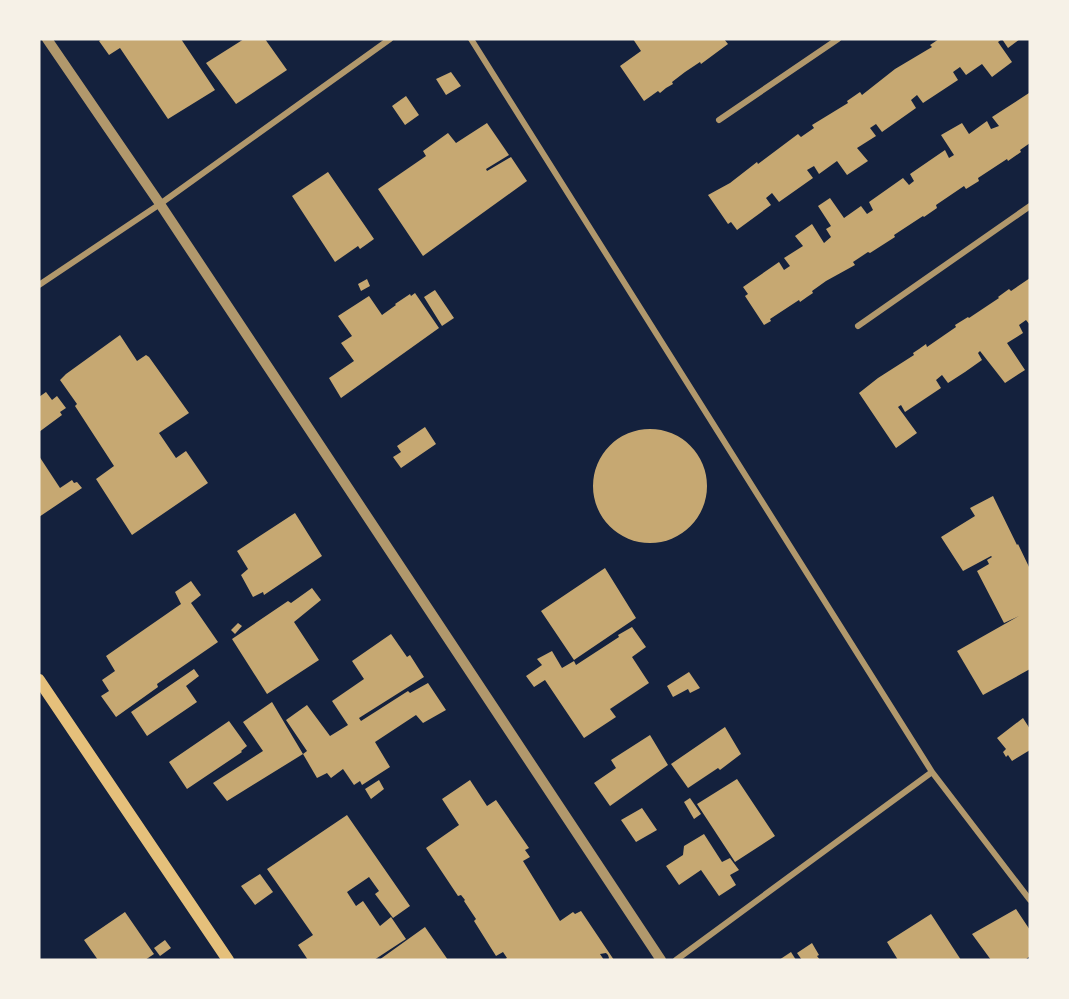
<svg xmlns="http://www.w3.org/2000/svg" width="1069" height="999" font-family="Manrope,sans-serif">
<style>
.building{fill:#c6a872}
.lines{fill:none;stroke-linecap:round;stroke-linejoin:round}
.minor{stroke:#b1986c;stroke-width:6}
.tertiary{stroke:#b1986c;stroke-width:10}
.secondary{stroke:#e5c07b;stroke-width:12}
</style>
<rect width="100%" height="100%" fill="#14213d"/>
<path class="building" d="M102 39H181L215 90 168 119 120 48 109 55 99 41Z
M244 39H265L287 70 236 104 206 63Z
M633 39H724L728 44 701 64 700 62 685 72 672 82 673 84 666 88 660 93 658 91 644 101 620 66 641 51Z
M939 39H1002L998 42 1012 62 992 77 982 64 966 75 960 67 953 72 958 80 923 103 917 95 911 100 916 108 882 132 876 124 870 128 876 136 857 148 868 161 847 175 837 161 819 174 814 166 807 170 813 178 779 202 772 193 766 198 771 205 737 230 731 222 728 224 708 195 730 183 757 162 758 164 798 134 801 137 814 128 812 125 848 103 847 101 860 92 862 95 895 69 932 47 930 45Z
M1002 39H1020L1008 48Z
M451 72 461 86 446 95 436 79Z
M1029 93 1030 95V143L1020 150 1021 152 1008 161 1007 159 978 178 979 181 966 189 964 186 936 205 937 208 924 217 923 216 894 235 895 237 870 253 868 252 853 262 855 265 826 281 812 291 813 293 807 297 800 302 799 300 770 319 771 321 764 325 745 296 748 294 743 287 779 262 784 270 790 266 784 258 803 246 795 236 812 224 824 243 831 237 826 229 831 226 818 206 830 198 844 218 861 206 867 214 873 210 869 202 903 178 909 185 914 181 910 174 945 150 949 158 954 155 941 135 962 123 969 134 987 121 991 129 999 126 992 117Z
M406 96 419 115 405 125 392 106Z
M487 123 509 155 486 169 487 171 511 157 527 181 423 256 378 189 426 156 423 151 448 133 456 143Z
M328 172 374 239 360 249 358 246 335 262 292 196Z
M1030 278V325L1026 320 1019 325 1023 333 1007 343 1025 370 1005 383 980 351 978 353 982 360 965 372 948 383 942 375 936 380 941 388 905 412 901 405 898 407 917 433 896 448 859 393 878 378 914 355 913 353 919 349 926 344 927 347 956 327 955 325 968 317 969 318 999 298 998 297 1009 289 1011 291Z
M367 279 370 286 361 291 358 284Z
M435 290 454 318 442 326 424 297Z
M415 293 439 328 341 398 329 378 354 361 341 343 352 336 338 316 369 296 382 315 396 305 395 304 410 294 411 296Z
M120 335 137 361 146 355 149 357 189 413 159 433 176 458 186 451 208 483 132 535 96 479 114 466 75 406 77 404 60 380 66 374Z
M46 392 52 400 57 396 66 408 60 412 62 415 39 432V397Z
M425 427 436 444 401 468 393 457 401 452 397 446Z
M593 486a57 57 0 1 1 114 0a57 57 0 1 1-114 0Z
M39 456 60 488 72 480 74 483 77 482 82 488 39 517Z
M993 496 1017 545 1018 544 1030 569V669L983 695 957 651 1019 616 1004 623 977 571 989 564 987 560 992 557 991 556 963 571 941 537 975 516 970 508Z
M295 513 322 556 264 595 263 592 253 597 241 575 248 569 237 551Z
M605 568 636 618 574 660 541 611Z
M191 581 201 595 191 603 218 642 157 684 158 687 116 717 101 696 109 691 102 680 115 671 106 656 181 604 175 592Z
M312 588 321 600 294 622 319 660 267 694 232 639 288 601 291 603Z
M238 623 242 626 235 634 231 630Z
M632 627 646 647 632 657 649 683 610 709 616 717 584 738 545 680 534 687 526 676 542 665 537 659 552 651 562 668 574 661 576 665 619 637 618 635Z
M391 634 407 657 410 655 424 677 359 718 361 721 408 691 410 693 428 683 446 710 423 723 416 715 375 742 390 767 362 785 360 781 354 785 343 769 331 778 327 773 317 778 303 754 227 801 213 783 263 751 243 722 272 702 303 754 307 751 286 720 307 705 330 736 348 725 332 701 364 679 352 661Z
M194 669 199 676 186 686 197 702 147 736 131 712Z
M689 672 700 688 690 693 688 689 673 697 667 686Z
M1023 718 1030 729V750L1012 761 1008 755 1006 757 1003 752 1006 749 997 738Z
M229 721 247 746 241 751 242 752 187 789 169 762Z
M725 727 741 754 720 770 718 768 688 788 671 764Z
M650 735 668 765 610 806 594 783 616 768 611 760Z
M737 779 775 836 735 862 697 804Z
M379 780 384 789 371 799 365 789Z
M470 780 487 806 496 800 529 848 525 850 530 857 523 861 560 921 573 912 575 914 581 911 614 960H608L609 958 608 955 606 953 600 954 604 960H504L507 958 503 952 496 956 474 921 476 919 464 901 465 900 461 895 458 896 426 848 459 825 442 799Z
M690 798 701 814 694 819 684 802Z
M642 808 657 830 636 842 621 820Z
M347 815 410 906 393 918 375 894 379 891 369 877 347 892 356 906 363 901 380 926 391 917 406 939 374 960H308L298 945 313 935 267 869Z
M704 834 722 862 730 858 739 870 730 875 736 885 719 896 701 870 679 885 666 866 683 855 684 846Z
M260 874 273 892 255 905 241 886Z
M1016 909 1030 930V956L1025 960H991L972 934Z
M125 912 154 954 145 960H98L84 940Z
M931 914 961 960H898L887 942Z
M425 927 448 960H379Z
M165 940 171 948 160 956 154 948Z
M812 943 819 955 817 956 820 960H802L797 953Z
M791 952 796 960H779Z"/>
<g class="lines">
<path class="minor" d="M471 39 932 772 1030 900
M719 120 838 39
M39 285 160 204 390 39
M858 326 1030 206
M676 960 932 772"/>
<path class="tertiary" d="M47 39 160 204 661 960"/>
<path class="secondary" d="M39 680 228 960"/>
</g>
<rect width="1069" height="999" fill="none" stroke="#f6f1e7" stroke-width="81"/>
</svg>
